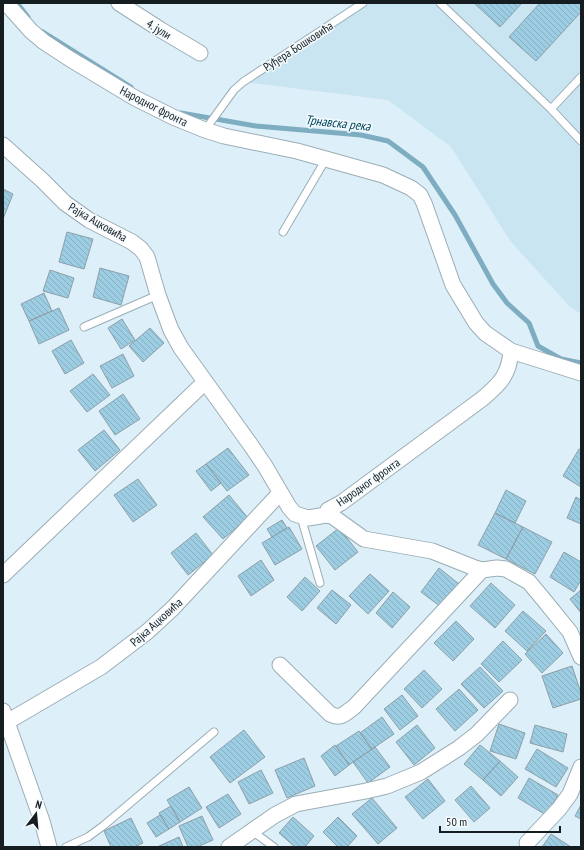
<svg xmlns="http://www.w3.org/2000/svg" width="584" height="850" font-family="'PT Sans Narrow',sans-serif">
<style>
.built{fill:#cae5f2}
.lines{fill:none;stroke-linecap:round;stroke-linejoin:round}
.stream{stroke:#7eadc1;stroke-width:5}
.building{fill:url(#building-back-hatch);stroke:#8d9fa7}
.lane-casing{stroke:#9badb5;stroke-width:9}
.street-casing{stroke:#9badb5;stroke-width:17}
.lane{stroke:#fff;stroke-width:7}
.street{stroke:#fff;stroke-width:15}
.labels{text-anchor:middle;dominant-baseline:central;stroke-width:3;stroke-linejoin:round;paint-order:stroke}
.street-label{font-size:12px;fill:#161d20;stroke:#f4fbff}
.water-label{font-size:13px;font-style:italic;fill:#004459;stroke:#f4fbff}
</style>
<defs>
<pattern id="building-back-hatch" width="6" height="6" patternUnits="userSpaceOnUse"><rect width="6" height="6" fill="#9dcde2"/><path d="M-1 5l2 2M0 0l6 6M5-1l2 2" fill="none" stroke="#86b0c2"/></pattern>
</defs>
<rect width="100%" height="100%" fill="#ddf0f9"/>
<path class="built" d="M363 3H581V314L570 307 511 242 451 147 388 100 243 82Z"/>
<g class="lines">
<path class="stream" d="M17 3 28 17
M43 32 131 87
M181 113 256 126 361 135 388 141 423 167 455 215 493 284 507 303 529 323 538 346 561 359 581 363"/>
</g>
<path class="building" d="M474 3H522L500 27Z
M540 3H581V12L536 61 509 37Z
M3 189 13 194 3 219Z
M67 232 93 239 84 269 59 262Z
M100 268 129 276 121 305 93 297Z
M50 270 74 278 68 298 43 291Z
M44 293 52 311 29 321 21 304Z
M59 308 69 330 39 344 29 321Z
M122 319 135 340 121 349 108 328Z
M150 328 164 343 143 362 129 346Z
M71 340 84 363 65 374 52 351Z
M123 354 134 376 112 388 100 366Z
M93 374 110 395 87 412 70 391Z
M123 394 140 419 115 435 99 411Z
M104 430 120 450 95 471 78 450Z
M228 448 249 475 227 491 206 464Z
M579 449 581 450V487L563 476Z
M206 464 221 483 211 491 196 471Z
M138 479 157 505 133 522 114 495Z
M506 490 526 501 515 523 495 513Z
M229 495 248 518 223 539 203 517Z
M576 497 581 500V524L567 518Z
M495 513 523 527 506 559 478 545Z
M282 520 287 528 272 537 267 529Z
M289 527 302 549 275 565 262 543Z
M523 527 552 542 535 574 506 559Z
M339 528 358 552 335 570 316 546Z
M196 533 213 555 188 575 171 553Z
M564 552 581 562V580L574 592 550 577Z
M261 560 274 580 251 596 238 576Z
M439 568 459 584 441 607 421 592Z
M370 574 389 591 368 614 349 596Z
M305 577 320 591 302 611 287 597Z
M491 583 515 605 495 628 470 606Z
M332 590 351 605 336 624 317 608Z
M581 590V613L570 599Z
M393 592 410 607 392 628 376 613Z
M523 611 546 631 527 651 505 631Z
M456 621 474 639 453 661 434 643Z
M546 634 563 653 542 673 525 654Z
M503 641 522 660 499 682 481 664Z
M572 666 581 693V699L553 708 542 676Z
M480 667 503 691 484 708 461 684Z
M424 670 442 689 422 708 404 689Z
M459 689 478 710 455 731 436 709Z
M402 695 418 716 400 730 384 709Z
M382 717 394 734 372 749 360 733Z
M499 724 525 733 516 759 490 751Z
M417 725 435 748 414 765 396 742Z
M535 725 567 734 563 752 530 743Z
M244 730 265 757 230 783 210 757Z
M359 731 372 749 349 765 336 746Z
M335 745 349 765 335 776 321 756Z
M480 745 500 761 483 780 464 764Z
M375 747 390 767 368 783 353 762Z
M537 749 568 768 556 787 525 769Z
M304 758 315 786 287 798 275 770Z
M500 761 518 777 501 796 483 780Z
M261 770 273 793 249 804 238 782Z
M529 778 558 795 546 815 518 798Z
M428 779 445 801 423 819 405 797Z
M471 786 490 808 474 822 455 800Z
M189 787 202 808 180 822 167 800Z
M228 794 241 814 219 828 206 807Z
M372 798 397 828 378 844 352 814Z
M581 805V819L575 816Z
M171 806 180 822 169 829 159 813Z
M160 815 169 829 156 837 147 823Z
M202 816 213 840 197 847H188L179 826Z
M293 817 314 836 305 847H295L279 833Z
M338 817 357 836 347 847H338L323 832Z
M131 818 143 843 134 847H111L104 831Z
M551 834 571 847H542Z
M179 837 183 847H157Z"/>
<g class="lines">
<g class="lane-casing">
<path id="lane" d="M440 3 551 109 581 141
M551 109 581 77
M205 130 234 90 243 82 363 3
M283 232 326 159
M84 327 158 295
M301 517 320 583
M252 831 274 847
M66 847 88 837 103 826 214 732"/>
</g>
<g class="street-casing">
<path id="street" d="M6 3 31 31 44 42 70 59 135 98 173 117 205 130 224 136 297 151 383 175 411 188 420 195 424 203 453 285 476 323 485 333 511 351 581 373
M119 3 161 30 200 53
M3 145 42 180 65 203 89 220 132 242 141 249 147 257 158 295 171 330 181 348 250 444 265 466 289 507 295 514 308 518 326 515 332 516 364 539 432 551 475 568 482 570 497 568 506 569 529 582 544 600 570 632 581 657
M326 515 328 510 341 503 482 399C500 384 509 375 511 351
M3 575 205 382
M280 665 330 714C341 720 345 713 354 707L482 570
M3 711 42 821 49 847
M7 722 101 667 147 632 173 608 280 493
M527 843 559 809 570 794 581 767
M229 847 275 815 296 804 366 791 387 786 421 772 459 748 477 734 510 700"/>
</g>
<use href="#lane" class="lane"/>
<use href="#street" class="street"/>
</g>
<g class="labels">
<g class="street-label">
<text transform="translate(159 29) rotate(31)">4. јули</text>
<text transform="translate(298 46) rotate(-33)">Руђера Бошковића</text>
<text transform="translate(154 106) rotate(27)">Народног фронта</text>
<text transform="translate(98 222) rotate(30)">Рајка Ацковића</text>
<text transform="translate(368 482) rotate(-35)">Народног фронта</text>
<text transform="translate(156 622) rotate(-42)">Рајка Ацковића</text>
</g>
<g class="water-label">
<text transform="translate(338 123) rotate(6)">Трнавска река</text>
</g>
</g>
<rect width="584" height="850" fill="none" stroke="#161d20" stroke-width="8"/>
<g transform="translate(36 814) rotate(16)" stroke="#f4fbff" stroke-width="3" paint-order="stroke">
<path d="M0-3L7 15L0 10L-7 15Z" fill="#161d20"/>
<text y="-6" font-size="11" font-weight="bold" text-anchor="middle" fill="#161d20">N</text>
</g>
<path d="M440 826v6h120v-6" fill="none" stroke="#161d20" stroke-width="2"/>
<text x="446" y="826" font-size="12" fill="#161d20" stroke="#f4fbff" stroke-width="3" paint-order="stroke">50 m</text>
</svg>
